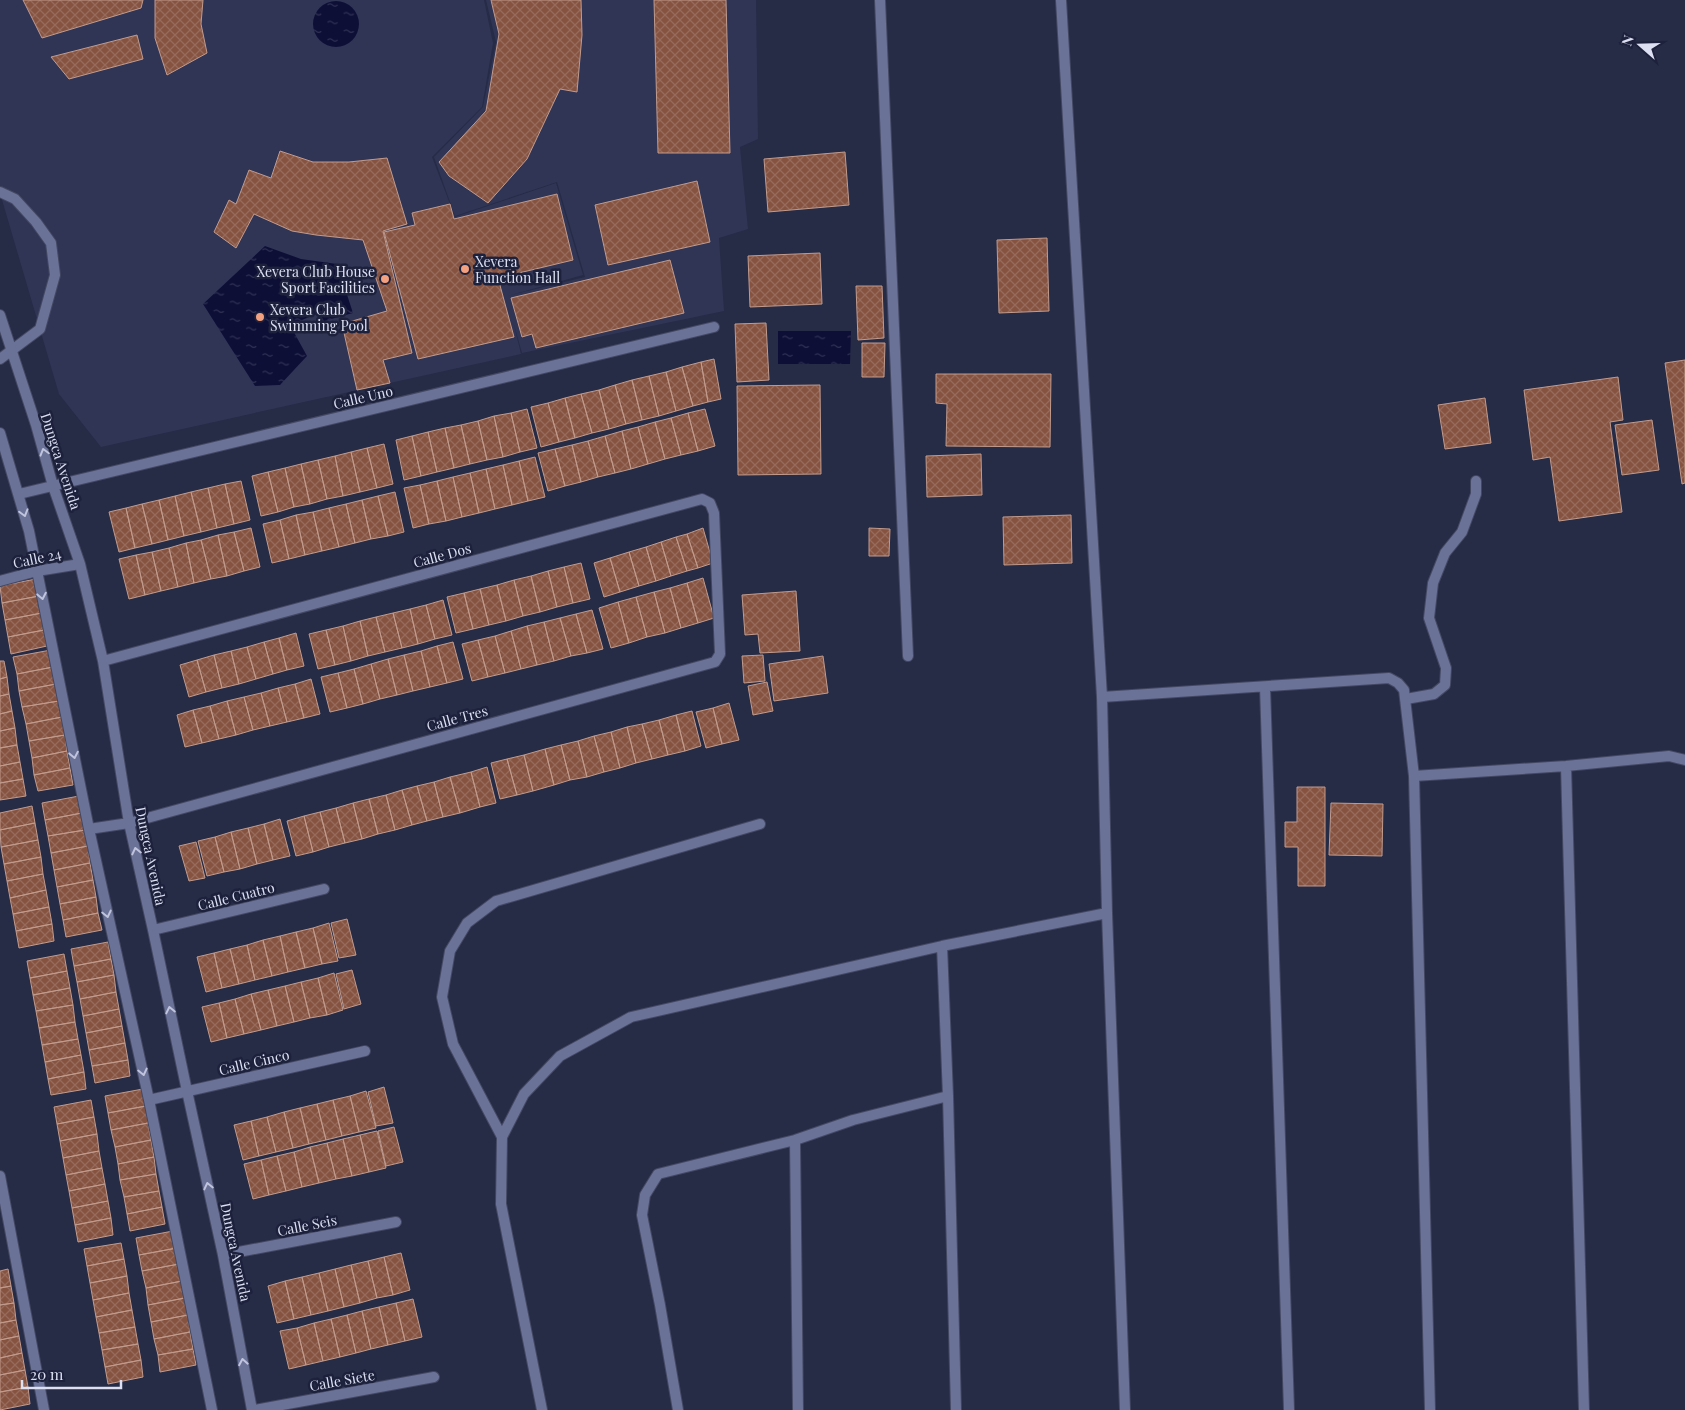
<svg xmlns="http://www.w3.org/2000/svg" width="1685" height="1410" font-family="'Playfair Display',serif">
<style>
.built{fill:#303556}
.water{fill:url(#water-ripples)}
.building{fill:url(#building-cross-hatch);stroke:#c19b8d}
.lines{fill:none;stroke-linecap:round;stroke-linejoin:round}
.service-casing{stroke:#434862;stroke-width:12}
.minor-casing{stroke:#434862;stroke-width:12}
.service{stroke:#6a7298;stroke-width:10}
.minor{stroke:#6a7298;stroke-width:10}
.oneway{stroke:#c0c4dc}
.poi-dot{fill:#f2a080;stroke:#1d213c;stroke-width:2}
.labels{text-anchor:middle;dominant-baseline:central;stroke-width:5;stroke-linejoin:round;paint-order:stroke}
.poi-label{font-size:14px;fill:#dce0f2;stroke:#1d213c;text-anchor:start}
.street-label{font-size:14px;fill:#dce0f2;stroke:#1d213c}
</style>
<defs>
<pattern id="water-ripples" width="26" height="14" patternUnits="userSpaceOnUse" patternTransform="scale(1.25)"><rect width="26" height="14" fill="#0e0f36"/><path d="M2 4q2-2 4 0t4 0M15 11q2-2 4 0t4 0" fill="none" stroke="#303254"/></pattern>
<pattern id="building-cross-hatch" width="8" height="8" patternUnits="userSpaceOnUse" patternTransform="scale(1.25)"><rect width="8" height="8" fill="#865340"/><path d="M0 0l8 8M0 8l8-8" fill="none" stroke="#966b5c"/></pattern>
</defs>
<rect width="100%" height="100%" fill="#262b46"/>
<path class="built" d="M0 0H484L493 43 482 107 432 157 455 217 556 183 583 275 507 296 585 277 557 182 455 216 434 157 483 107 496 42 486 0H756L758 139 740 147 748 229 719 238 724 311 522 353 513 321 521 354 101 447 59 394 0 193Z"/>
<path class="water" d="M313 24a23 23 0 1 1 46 0a23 23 0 1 1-46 0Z
M265 246 301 259 337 264 353 313 324 321 319 313 290 325 307 356 280 385 255 386 203 304Z
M778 331H851L850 364H778Z"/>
<path class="building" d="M23 0H143L141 8 42 38Z
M155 0H203L201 24 207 53 167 75 155 38Z
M491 0H581L582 35 577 92 560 89 527 159 488 203 449 176 439 162 486 111 499 34Z
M654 0H726L730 153H658Z
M137 35 143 59 69 79 51 57Z
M280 151 313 162H349L387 158 407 224 383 231 412 353 383 360 390 383 357 390 342 324 387 311 363 240 316 235 292 231 254 214 236 248 214 232 229 200 236 204 249 170 271 178Z
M845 152 849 205 768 212 764 159Z
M697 181 710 242 608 265 595 205Z
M557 194 573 260 498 278 514 337 418 359 384 232 415 225 412 213 450 204 454 219Z
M1047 238 1049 311 999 313 997 240Z
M820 253 822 304 750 307 748 256Z
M670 260 684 313 536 348 532 334 522 337 511 298Z
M856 286H882L884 338 858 340Z
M766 323 769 380 737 382 735 324Z
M862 343H885L884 377H862Z
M714 359 721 399 708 402 701 362Z
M1685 360V483L1682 484 1665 363Z
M701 362 708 402 693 406 682 367Z
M682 367 693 406 676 411 666 372Z
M666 372 676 411 659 416 649 376Z
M936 374H1051L1050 447 946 446 947 404 936 403Z
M649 376 659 416 642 420 632 380Z
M1618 377 1623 420 1610 422 1622 512 1559 521 1550 457 1533 460 1524 390Z
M632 380 642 420 626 424 615 385Z
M615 385 626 424 609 429 599 390Z
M820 385 821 474 738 475 737 386Z
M599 390 609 429 592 433 581 394Z
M581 394 592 433 575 438 565 398Z
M565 398 575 438 559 442 548 403Z
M1485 398 1491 443 1445 449 1438 405Z
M548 403 559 442 541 447 531 407Z
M527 409 537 448 520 452 511 413Z
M705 409 715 446 698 451 688 413Z
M511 413 520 452 503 457 494 416Z
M688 413 698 451 681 455 671 418Z
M494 416 503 457 487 460 478 421Z
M671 418 681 455 665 459 655 422Z
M1652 420 1659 470 1622 475 1615 425Z
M478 421 487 460 470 464 461 425Z
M655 422 665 459 648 464 638 427Z
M461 425 470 464 454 468 445 428Z
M638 427 648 464 631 469 622 431Z
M445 428 454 468 437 472 428 432Z
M622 431 631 469 615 473 605 436Z
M428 432 437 472 421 476 412 436Z
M412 436 421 476 404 480 396 440Z
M605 436 615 473 598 477 588 441Z
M588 441 598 477 581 482 572 445Z
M384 444 393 484 377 488 367 448Z
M572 445 581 482 565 486 555 449Z
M367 448 377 488 360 492 351 452Z
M555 449 565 486 548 491 538 453Z
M351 452 360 492 343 496 335 456Z
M981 454 982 495 927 497 926 456Z
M335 456 343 496 327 499 318 460Z
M535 457 545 497 528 501 519 461Z
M318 460 327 499 310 504 301 464Z
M519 461 528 501 512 505 503 465Z
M301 464 310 504 294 507 285 468Z
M503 465 512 505 495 509 486 469Z
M285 468 294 507 278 512 268 472Z
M486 469 495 509 479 513 470 473Z
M268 472 278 512 261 516 252 476Z
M470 473 479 513 462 517 453 477Z
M453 477 462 517 446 521 437 481Z
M241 481 250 520 234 524 225 484Z
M437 481 446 521 429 524 420 485Z
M225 484 234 524 217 528 208 488Z
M420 485 429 524 413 528 404 488Z
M208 488 217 528 201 532 191 492Z
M191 492 201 532 184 536 175 496Z
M395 492 404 532 388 536 378 496Z
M175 496 184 536 168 540 159 500Z
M378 496 388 536 371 539 362 500Z
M159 500 168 540 152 544 142 504Z
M362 500 371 539 355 543 346 504Z
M142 504 152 544 135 548 126 508Z
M346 504 355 543 339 547 329 508Z
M126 508 135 548 119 552 109 512Z
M329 508 339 547 322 551 313 512Z
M313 512 322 551 305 555 296 515Z
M296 515 305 555 289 559 280 520Z
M1071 515 1072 563 1004 565 1003 517Z
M280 520 289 559 272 563 263 524Z
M251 528 260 567 244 571 234 532Z
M703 528 713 563 698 568 687 534Z
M869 528 890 529 889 556H869Z
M234 532 244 571 227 576 218 535Z
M687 534 698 568 687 571 676 537Z
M218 535 227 576 211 579 201 540Z
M676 537 687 571 671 576 661 542Z
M201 540 211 579 194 583 186 543Z
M661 542 671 576 656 581 646 547Z
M186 543 194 583 178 587 169 548Z
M646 547 656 581 639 586 629 552Z
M169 548 178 587 161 591 152 552Z
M152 552 161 591 145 595 136 555Z
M629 552 639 586 620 592 610 558Z
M136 555 145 595 129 599 119 559Z
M610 558 620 592 604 597 594 563Z
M581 563 590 599 573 603 564 567Z
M564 567 573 603 557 607 548 571Z
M548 571 557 607 540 612 531 576Z
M531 576 540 612 523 616 514 580Z
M703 578 714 618 698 623 687 583Z
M36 579 39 596 2 603 0 586Z
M514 580 523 616 506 621 497 585Z
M687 583 698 623 681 628 670 588Z
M497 585 506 621 489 625 480 589Z
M670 588 681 628 665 633 654 592Z
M480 589 489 625 473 629 464 593Z
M796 591 800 651 760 653 758 634 745 635 742 595Z
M654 592 665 633 647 637 636 597Z
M464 593 473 629 456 633 447 597Z
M39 596 42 613 5 620 2 603Z
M636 597 647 637 629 643 618 602Z
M443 600 452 635 435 639 426 605Z
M618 602 629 643 611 648 599 608Z
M426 605 435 639 418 644 410 609Z
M410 609 418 644 402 648 393 613Z
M592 610 603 649 587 653 576 614Z
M42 613 44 630 8 637 5 620Z
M393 613 402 648 385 652 376 617Z
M576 614 587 653 571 656 560 618Z
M376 617 385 652 368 656 360 621Z
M560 618 571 656 554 661 544 622Z
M360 621 368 656 351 661 343 626Z
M544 622 554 661 537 665 527 626Z
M343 626 351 661 335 665 326 630Z
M527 626 537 665 521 669 511 631Z
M44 630 47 646 11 654 8 637Z
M326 630 335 665 318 669 309 634Z
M511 631 521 669 505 673 495 636Z
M296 633 304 666 287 670 279 638Z
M495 636 505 673 488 677 478 640Z
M279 638 287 670 273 674 264 642Z
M478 640 488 677 472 681 462 644Z
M264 642 273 674 256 679 247 647Z
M453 642 463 679 447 683 437 646Z
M437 646 447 683 430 687 421 651Z
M247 647 256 679 239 684 231 651Z
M51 650 53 667 17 674 13 657Z
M231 651 239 684 222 688 214 655Z
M421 651 430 687 413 691 404 655Z
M214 655 222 688 206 692 197 660Z
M404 655 413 691 397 695 388 659Z
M763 655 765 681 744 683 742 656Z
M823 656 828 693 774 701 769 664Z
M388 659 397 695 380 699 371 664Z
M197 660 206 692 189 697 180 665Z
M0 661H4L7 677 0 679Z
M371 664 380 699 363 704 354 669Z
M53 667 56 684 19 691 17 674Z
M354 669 363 704 347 708 338 673Z
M338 673 347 708 330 712 321 677Z
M7 677 9 694 0 696V679Z
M311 679 320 714 304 718 295 684Z
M767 682 773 711 753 715 748 686Z
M56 684 59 701 22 707 19 691Z
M295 684 304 718 287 722 278 688Z
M278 688 287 722 270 726 261 693Z
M261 693 270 726 253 730 244 697Z
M9 694 12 711 0 714V696Z
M244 697 253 730 236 735 227 701Z
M59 701 62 717 26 724 22 707Z
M227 701 236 735 219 739 210 706Z
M729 703 739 740 722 744 713 708Z
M210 706 219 739 202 743 193 710Z
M713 708 722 744 706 748 696 712Z
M193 710 202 743 185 747 177 715Z
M12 711 15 728 0 731V714Z
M692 711 701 746 685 751 676 715Z
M676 715 685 751 668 755 659 720Z
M62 717 65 735 29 741 26 724Z
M659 720 668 755 652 759 642 724Z
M642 724 652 759 636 763 627 727Z
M627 727 636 763 620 768 611 732Z
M15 728 17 745 0 748V731Z
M611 732 620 768 604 772 594 736Z
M65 735 67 751 32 758 29 741Z
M594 736 604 772 587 777 578 741Z
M578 741 587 777 570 780 561 745Z
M17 745 20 762 0 766V748Z
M561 745 570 780 554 785 545 749Z
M545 749 554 785 533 791 524 755Z
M67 751 70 768 34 775 32 758Z
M524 755 533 791 517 795 507 759Z
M507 759 517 795 500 799 491 763Z
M20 762 23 779 0 783V766Z
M487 767 496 803 480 807 471 772Z
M70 768 73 785 38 791 34 775Z
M471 772 480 807 460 813 450 777Z
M450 777 460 813 443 817 434 782Z
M23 779 26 796 0 800V783Z
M434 782 443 817 427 821 417 786Z
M417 786 427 821 412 825 402 790Z
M1297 787H1325V886H1298V847H1285V822H1297Z
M402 790 412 825 395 830 386 795Z
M386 795 395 830 378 834 369 799Z
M79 796 82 813 45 820 42 803Z
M369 799 378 834 362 839 353 803Z
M353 803 362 839 345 843 336 808Z
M1331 803 1383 804 1382 856 1329 855Z
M32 806 35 823 0 830V813Z
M336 808 345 843 329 847 320 812Z
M320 812 329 847 313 852 304 816Z
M82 813 85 830 48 836 45 820Z
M304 816 313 852 296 856 287 821Z
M280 819 290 856 273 860 264 824Z
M35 823 38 840 1 847 0 830Z
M264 824 273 860 257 864 248 828Z
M248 828 257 864 240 869 231 832Z
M85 830 88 846 51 853 48 836Z
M231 832 240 869 224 872 215 837Z
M215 837 224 872 207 876 198 841Z
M38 840 41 857 4 864 1 847Z
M196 842 205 878 189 881 179 846Z
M88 846 90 863 54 870 51 853Z
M41 857 43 874 7 881 4 864Z
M90 863 93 880 57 887 54 870Z
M43 874 46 890 10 898 7 881Z
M93 880 96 897 60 904 57 887Z
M46 890 49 907 13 914 10 898Z
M96 897 98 913 63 920 60 904Z
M49 907 52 924 16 931 13 914Z
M98 913 102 930 66 937 63 920Z
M347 919 356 955 339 958 331 923Z
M329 923 338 961 322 964 313 928Z
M52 924 54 941 19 948 16 931Z
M313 928 322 964 305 968 296 932Z
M296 932 305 968 288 972 280 936Z
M280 936 288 972 272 976 263 940Z
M263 940 272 976 255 980 247 945Z
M108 942 111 959 74 966 71 949Z
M247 945 255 980 239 984 230 949Z
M230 949 239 984 222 988 214 953Z
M214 953 222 988 206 992 197 957Z
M64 954 67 971 30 978 27 961Z
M111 959 114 975 77 982 74 966Z
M352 970 361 1004 344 1009 336 974Z
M67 971 70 988 33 995 30 978Z
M334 973 343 1010 327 1015 318 978Z
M114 975 116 992 80 999 77 982Z
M318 978 327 1015 310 1018 301 982Z
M301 982 310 1018 294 1022 285 986Z
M285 986 294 1022 277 1026 268 990Z
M70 988 73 1005 36 1011 33 995Z
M268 990 277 1026 261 1030 251 994Z
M116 992 119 1009 83 1016 80 999Z
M251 994 261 1030 244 1034 235 999Z
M235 999 244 1034 227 1038 219 1003Z
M219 1003 227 1038 211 1042 202 1007Z
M73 1005 75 1022 39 1028 36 1011Z
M119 1009 122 1026 86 1033 83 1016Z
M75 1022 78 1039 42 1045 39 1028Z
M122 1026 125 1043 89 1050 86 1033Z
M78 1039 81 1055 45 1062 42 1045Z
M125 1043 128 1060 92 1066 89 1050Z
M81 1055 84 1072 48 1079 45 1062Z
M128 1060 130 1076 95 1083 92 1066Z
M84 1072 86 1089 51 1095 48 1079Z
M384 1087 393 1123 376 1126 368 1092Z
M143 1089 146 1106 108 1113 105 1096Z
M366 1091 376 1128 359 1132 350 1096Z
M350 1096 359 1132 342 1136 333 1100Z
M91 1100 94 1117 57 1124 54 1107Z
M333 1100 342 1136 326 1140 317 1104Z
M317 1104 326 1140 309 1144 300 1108Z
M146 1106 148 1123 111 1130 108 1113Z
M300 1108 309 1144 293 1148 284 1112Z
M284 1112 293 1148 276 1152 267 1117Z
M94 1117 97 1134 60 1141 57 1124Z
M267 1117 276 1152 259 1156 251 1121Z
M251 1121 259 1156 243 1160 234 1125Z
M148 1123 151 1140 115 1147 111 1130Z
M394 1127 403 1162 386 1166 378 1131Z
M377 1131 386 1168 369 1172 360 1135Z
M97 1134 99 1151 63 1158 60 1141Z
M360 1135 369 1172 352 1176 343 1139Z
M343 1139 352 1176 336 1179 327 1143Z
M151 1140 154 1157 118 1164 115 1147Z
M327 1143 336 1179 319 1183 310 1147Z
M310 1147 319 1183 302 1187 294 1152Z
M99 1151 102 1168 66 1175 63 1158Z
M294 1152 302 1187 286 1191 277 1156Z
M277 1156 286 1191 269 1195 261 1160Z
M154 1157 156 1174 120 1180 118 1164Z
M261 1160 269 1195 253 1199 244 1164Z
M102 1168 105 1184 69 1191 66 1175Z
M156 1174 159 1191 124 1197 120 1180Z
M105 1184 108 1201 72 1208 69 1191Z
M159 1191 162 1207 127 1214 124 1197Z
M108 1201 111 1218 75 1225 72 1208Z
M162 1207 165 1224 130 1231 127 1214Z
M111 1218 113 1235 78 1242 75 1225Z
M173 1231 177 1248 139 1255 136 1238Z
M121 1243 124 1259 87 1266 84 1249Z
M177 1248 179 1264 142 1271 139 1255Z
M401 1253 410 1290 393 1295 384 1257Z
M384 1257 393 1295 377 1298 368 1261Z
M124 1259 127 1276 90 1283 87 1266Z
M368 1261 377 1298 360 1303 351 1265Z
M179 1264 182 1281 146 1288 142 1271Z
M351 1265 360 1303 344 1307 335 1269Z
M8 1269 11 1286 0 1288V1271Z
M335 1269 344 1307 328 1311 319 1273Z
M319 1273 328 1311 311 1315 302 1277Z
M127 1276 129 1293 93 1300 90 1283Z
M302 1277 311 1315 294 1319 285 1281Z
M182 1281 185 1298 148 1305 146 1288Z
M285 1281 294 1319 277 1323 268 1286Z
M11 1286 14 1303 0 1305V1288Z
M129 1293 132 1310 96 1317 93 1300Z
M185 1298 188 1315 151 1322 148 1305Z
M413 1299 422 1337 405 1341 396 1303Z
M14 1303 16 1320 0 1323V1305Z
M396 1303 405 1341 388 1345 379 1307Z
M379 1307 388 1345 371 1349 362 1311Z
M132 1310 135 1327 99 1333 96 1317Z
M362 1311 371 1349 356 1353 347 1315Z
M188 1315 190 1332 154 1339 151 1322Z
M347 1315 356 1353 340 1357 331 1319Z
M331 1319 340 1357 323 1361 314 1323Z
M16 1320 19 1336 0 1340V1323Z
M314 1323 323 1361 306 1365 297 1328Z
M135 1327 138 1344 102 1350 99 1333Z
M297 1328 306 1365 289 1369 280 1331Z
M190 1332 193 1349 158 1355 154 1339Z
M19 1336 22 1353 0 1358V1340Z
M138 1344 141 1360 105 1367 102 1350Z
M193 1349 196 1365 160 1372 158 1355Z
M22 1353 25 1370 0 1375V1358Z
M141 1360 143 1377 108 1384 105 1367Z
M25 1370 28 1387 0 1392V1375Z
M28 1387 30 1404 0 1410V1392Z"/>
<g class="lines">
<g class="service-casing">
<path id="service" d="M0 192 15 199 36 222 51 243 55 275 40 329 0 359
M1406 699 1434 694 1445 685 1446 668 1429 618 1433 583 1445 553 1462 532 1476 494V481"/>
</g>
<g class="minor-casing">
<path id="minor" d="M880 0 908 656
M1061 0 1102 697 1107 913 1125 1410
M0 315 36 425 53 486 80 564 103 661 129 823 153 930 187 1091 223 1255 252 1410
M0 433 29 531 89 829 149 1100 212 1410
M19 494 714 327
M0 581 37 571 80 564
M1265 687 1289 1410
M1102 697 1389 678 1398 683 1404 690 1414 776 1430 1410
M1566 766 1584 1410
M1414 776 1566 766 1669 756 1685 760
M89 829 129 823 715 662 720 654 714 513 710 503 702 499 103 661
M153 930 324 889
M942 946 948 1096 956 1410
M149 1100 365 1051
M502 1137 453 1044 442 997 450 951 467 923 496 901 760 824
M795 1140 798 1410
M0 1176 44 1410
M223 1255 396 1222
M255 1410 434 1377
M542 1410 501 1204 502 1137 524 1094 560 1056 631 1017 942 946 1107 913
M678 1410 660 1305 642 1215 645 1195 658 1174 795 1140 853 1120 948 1096"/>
</g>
<use href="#service" class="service"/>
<use href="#minor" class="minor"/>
</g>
<defs><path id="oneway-chevron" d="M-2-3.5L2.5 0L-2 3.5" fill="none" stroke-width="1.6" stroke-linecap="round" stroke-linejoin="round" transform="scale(1.25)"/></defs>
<g class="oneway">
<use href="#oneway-chevron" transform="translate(44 452) rotate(-106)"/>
<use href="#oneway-chevron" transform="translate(24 513) rotate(74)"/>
<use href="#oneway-chevron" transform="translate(42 596) rotate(79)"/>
<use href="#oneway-chevron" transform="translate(74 755) rotate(79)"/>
<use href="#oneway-chevron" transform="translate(136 851) rotate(-103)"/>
<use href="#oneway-chevron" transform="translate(107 914) rotate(77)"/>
<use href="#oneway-chevron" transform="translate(170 1010) rotate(-102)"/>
<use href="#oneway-chevron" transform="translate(143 1072) rotate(77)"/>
<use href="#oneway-chevron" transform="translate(208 1186) rotate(-103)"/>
<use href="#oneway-chevron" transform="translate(243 1362) rotate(-100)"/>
</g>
<g class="poi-dot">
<circle cx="465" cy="269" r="5"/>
<circle cx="385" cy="279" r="5"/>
<circle cx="260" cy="317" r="5"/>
</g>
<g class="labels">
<g class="poi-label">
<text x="475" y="261">Xevera<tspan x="475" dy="16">Function Hall</tspan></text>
<text x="375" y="271" text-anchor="end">Xevera Club House<tspan x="375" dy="16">Sport Facilities</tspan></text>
<text x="270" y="309">Xevera Club<tspan x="270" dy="16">Swimming Pool</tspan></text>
</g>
<g class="street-label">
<text transform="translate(363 397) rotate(-13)">Calle Uno</text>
<text transform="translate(61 461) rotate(72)">Dungca Avenida</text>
<text transform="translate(442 555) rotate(-15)">Calle Dos</text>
<text transform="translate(37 558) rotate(-12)">Calle 24</text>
<text transform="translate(457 718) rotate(-15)">Calle Tres</text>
<text transform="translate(151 856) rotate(78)">Dungca Avenida</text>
<text transform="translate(236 896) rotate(-14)">Calle Cuatro</text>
<text transform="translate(254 1062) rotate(-13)">Calle Cinco</text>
<text transform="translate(307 1225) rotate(-11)">Calle Seis</text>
<text transform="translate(236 1252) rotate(78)">Dungca Avenida</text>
<text transform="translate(342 1380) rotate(-10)">Calle Siete</text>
</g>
</g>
<g transform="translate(1640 45) rotate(290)" stroke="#1d213c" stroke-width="4" paint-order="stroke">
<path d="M0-4L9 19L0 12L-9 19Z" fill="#dce0f2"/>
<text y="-8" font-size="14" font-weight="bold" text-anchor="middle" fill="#dce0f2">N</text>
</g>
<path d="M22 1380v8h99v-8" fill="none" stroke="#dce0f2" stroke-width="2.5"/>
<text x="30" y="1380" font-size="15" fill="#dce0f2" stroke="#1d213c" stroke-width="4" paint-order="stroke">20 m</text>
</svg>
